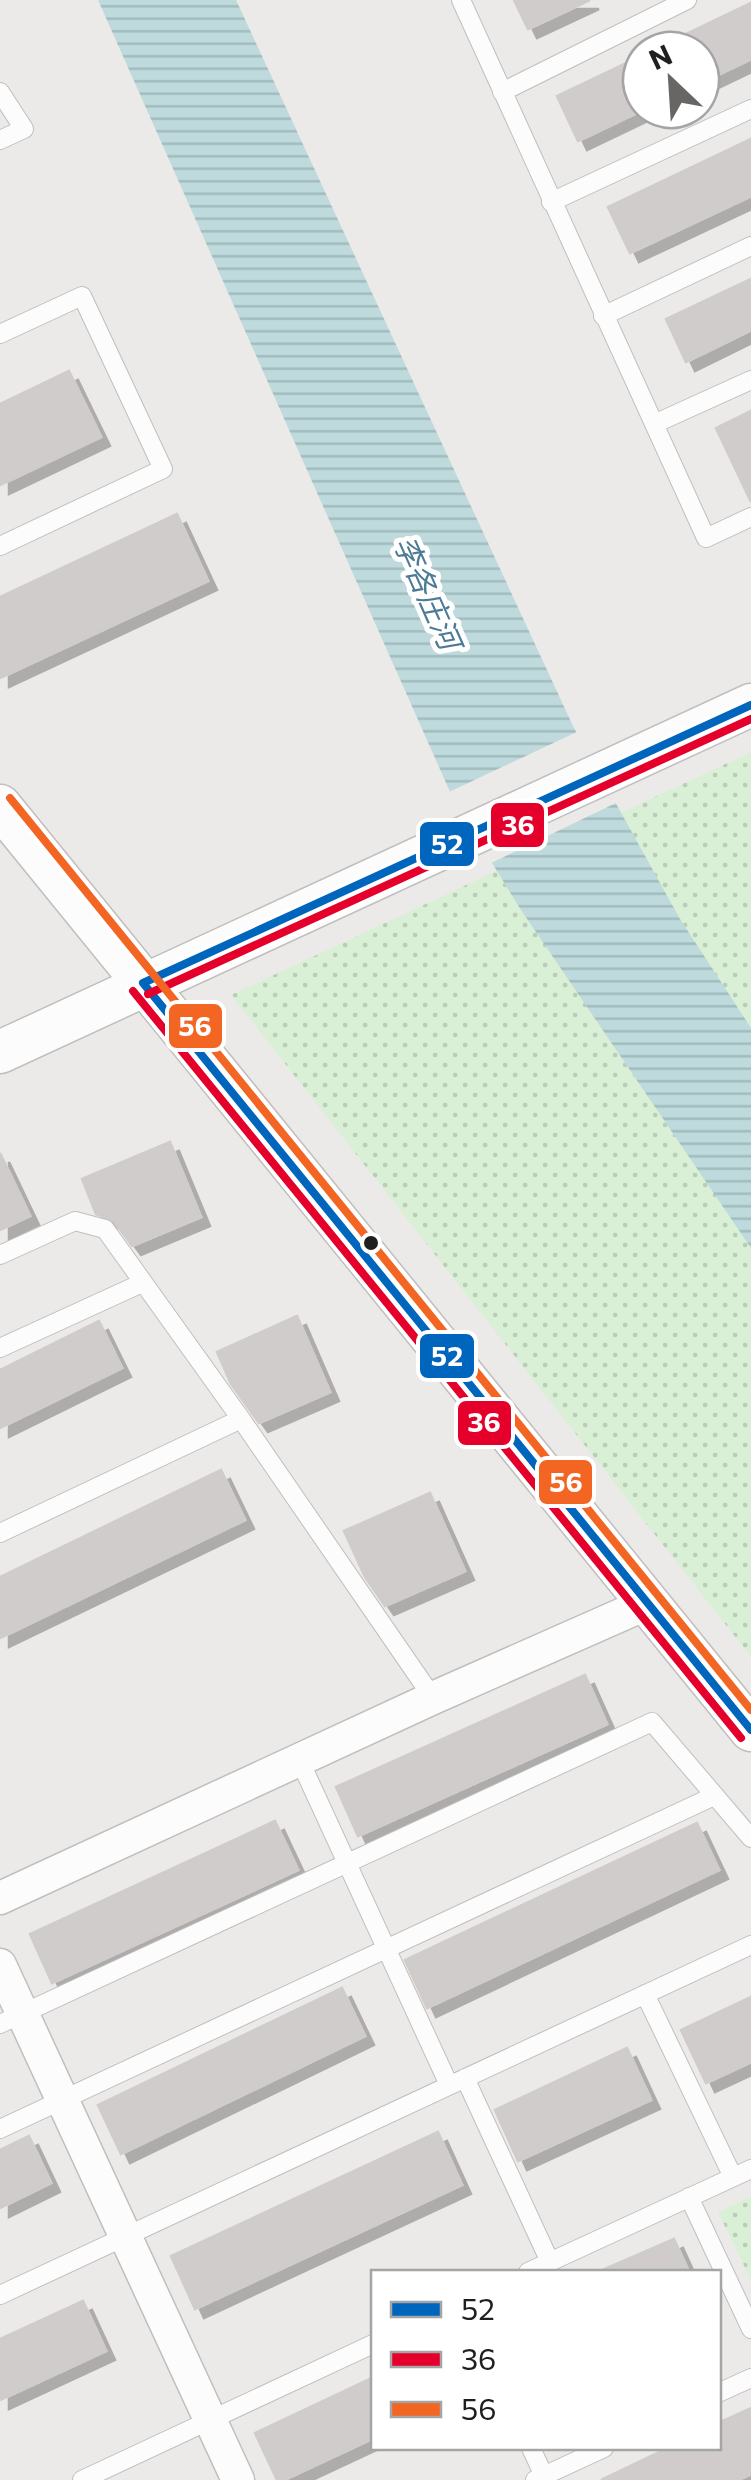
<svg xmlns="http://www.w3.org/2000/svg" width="751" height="2480" font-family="Commissioner,'Noto Sans SC',sans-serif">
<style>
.park{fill:url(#park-dots)}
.water{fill:url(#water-rules)}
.pier{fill:#eceae8}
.building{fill:#cfcccb;stroke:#cfccca;stroke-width:2.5;filter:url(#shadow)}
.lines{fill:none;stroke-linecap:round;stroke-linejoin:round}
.service-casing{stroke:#c0bfbe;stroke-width:20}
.minor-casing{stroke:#c0bfbe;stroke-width:35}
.tertiary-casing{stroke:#c0bfbe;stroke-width:45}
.service{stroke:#fcfcfc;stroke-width:18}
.minor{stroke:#fcfcfc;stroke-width:32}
.tertiary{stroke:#fcfcfc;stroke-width:42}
.bus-1-casing{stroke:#fff;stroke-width:15}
.bus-2-casing{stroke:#fff;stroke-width:15}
.bus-3-casing{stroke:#fff;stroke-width:15}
.bus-1{stroke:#0065bd;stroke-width:8}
.bus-2{stroke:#e4002b;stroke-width:8}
.bus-3{stroke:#f26522;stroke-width:8}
.bus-dot{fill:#1f1f1f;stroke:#fff;stroke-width:4}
.labels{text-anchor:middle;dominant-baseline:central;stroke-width:10;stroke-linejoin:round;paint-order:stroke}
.water-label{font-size:30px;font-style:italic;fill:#4d7b96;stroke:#fff}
.line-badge{stroke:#fff;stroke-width:4}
.badge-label{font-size:28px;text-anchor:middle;font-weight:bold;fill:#fff}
</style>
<defs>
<pattern id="park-dots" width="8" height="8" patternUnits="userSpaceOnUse" patternTransform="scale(2.5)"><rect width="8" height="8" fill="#d9f0d6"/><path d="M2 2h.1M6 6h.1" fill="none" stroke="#bacdb7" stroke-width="1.8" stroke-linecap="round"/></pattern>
<pattern id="water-rules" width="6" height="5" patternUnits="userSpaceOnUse" patternTransform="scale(2.5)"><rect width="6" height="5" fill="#bedadd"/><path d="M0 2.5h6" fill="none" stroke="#a3bbbd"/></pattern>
<filter id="shadow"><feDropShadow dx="9" dy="9" stdDeviation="0" flood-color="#0004"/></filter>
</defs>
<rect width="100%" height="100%" fill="#eceae8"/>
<path class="park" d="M751 752V1657L231 995Z
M751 2196V2280L718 2212Z"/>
<path class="water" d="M98 0H236L573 726 680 919 751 1028V1248L521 910 455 803Z"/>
<path class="pier" d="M581 730 620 801 487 865 449 792Z"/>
<path class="building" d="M514 0H590L528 29Z
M751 3V59L701 83V50H653Z
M641 56V111L578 141 557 96Z
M751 139V196L630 253 608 207Z
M751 279V330L686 362 666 319Z
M69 371 101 437 0 485V404Z
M751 411V502L716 428Z
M177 514 208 581 0 678V597Z
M170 1142 201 1217 132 1246 114 1221 96 1214 82 1179Z
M0 1153 30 1216 0 1230Z
M297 1316 330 1392 259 1423 231 1384 217 1352Z
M99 1321 122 1368 0 1428V1370Z
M221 1470 245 1520 0 1638V1577Z
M430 1493 465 1571 385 1606 365 1577 344 1531Z
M585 1675 607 1724 358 1836 336 1787Z
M275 1821 298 1870 52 1983 30 1934Z
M697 1823 719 1870 427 2008 405 1960Z
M342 1988 365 2036 121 2154 98 2105Z
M751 1997V2062L706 2083 681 2030Z
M627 2048 651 2100 518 2161 495 2110Z
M438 2132 462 2185 195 2309 171 2256Z
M29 2136 51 2183 0 2208V2150Z
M674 2239 689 2272H598Z
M83 2301 106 2351 0 2400V2339Z
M374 2377V2438L284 2480H277L255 2433Z
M751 2408V2474L738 2480H601L668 2448H718V2423Z"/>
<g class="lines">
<g class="service-casing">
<path id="service" d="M461 0 706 538 751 517
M0 92 24 129 0 140
M502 92 687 0
M551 202 751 109
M603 316 751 246
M0 334 82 296 163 469 0 546
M654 424 751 380
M0 1255 75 1221 105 1229 241 1419 433 1698
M0 1348 142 1283
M0 1533 241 1419
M300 1761 449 2085
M645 1994 733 2177
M0 2024 652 1722 751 1838
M465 2078 550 2262
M0 2129 714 1796
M689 2197 751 2329
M528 2272 751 2169
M0 2295 751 1945
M718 2393 751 2378
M531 2448 544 2476
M82 2480 373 2344
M535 2480 604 2448"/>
</g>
<g class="minor-casing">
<path id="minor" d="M0 1898 433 1698 648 1603
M0 1965 238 2480"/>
</g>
<g class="tertiary-casing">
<path id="tertiary" d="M0 806 751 1730
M0 1052 751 705"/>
</g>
<use href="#service" class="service"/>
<use href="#minor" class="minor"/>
<use href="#tertiary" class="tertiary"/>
<g class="bus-1-casing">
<path id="bus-1" d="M143 983 751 1730
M143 983 751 705"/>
</g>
<g class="bus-2-casing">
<path id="bus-2" d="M133 991 741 1738
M148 994 751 719"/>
</g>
<g class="bus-3-casing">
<path id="bus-3" d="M10 798 751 1710"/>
</g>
<use href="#bus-1" class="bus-1"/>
<use href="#bus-2" class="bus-2"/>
<use href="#bus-3" class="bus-3"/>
</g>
<circle class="bus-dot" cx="371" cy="1243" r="9"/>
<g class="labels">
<g class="water-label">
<text transform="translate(429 592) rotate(66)">李各庄河</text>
</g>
</g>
<g class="line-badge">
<rect x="489" y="801" width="57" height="48" rx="10" fill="#e4002b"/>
<rect x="418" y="820" width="58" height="48" rx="10" fill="#0065bd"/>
<rect x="167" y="1002" width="57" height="48" rx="10" fill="#f26522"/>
<rect x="418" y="1332" width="58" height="48" rx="10" fill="#0065bd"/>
<rect x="456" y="1399" width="57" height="48" rx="10" fill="#e4002b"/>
<rect x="537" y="1458" width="57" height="48" rx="10" fill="#f26522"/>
</g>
<g class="badge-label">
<text x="518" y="835">36</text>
<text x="447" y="854">52</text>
<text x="195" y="1036">56</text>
<text x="447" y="1366">52</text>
<text x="484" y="1432">36</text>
<text x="566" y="1492">56</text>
</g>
<rect x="371" y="2270" width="350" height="180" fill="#ffffff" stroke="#a5a5a5" stroke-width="2.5"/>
<rect x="391" y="2302" width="50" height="15" fill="#0065bd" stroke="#a5a5a5" stroke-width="2.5"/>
<text x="461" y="2320" font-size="30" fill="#1f1f1f">52</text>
<rect x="391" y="2352" width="50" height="15" fill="#e4002b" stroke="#a5a5a5" stroke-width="2.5"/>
<text x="461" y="2370" font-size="30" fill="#1f1f1f">36</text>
<rect x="391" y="2402" width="50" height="15" fill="#f26522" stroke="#a5a5a5" stroke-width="2.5"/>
<text x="461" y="2420" font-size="30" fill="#1f1f1f">56</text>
<g transform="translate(671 80) rotate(335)"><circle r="48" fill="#ffffff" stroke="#a5a5a5" stroke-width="2.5"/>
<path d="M0-8L18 38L0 25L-18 38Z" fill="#676665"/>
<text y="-15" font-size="28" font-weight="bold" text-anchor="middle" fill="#1f1f1f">N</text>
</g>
</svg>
